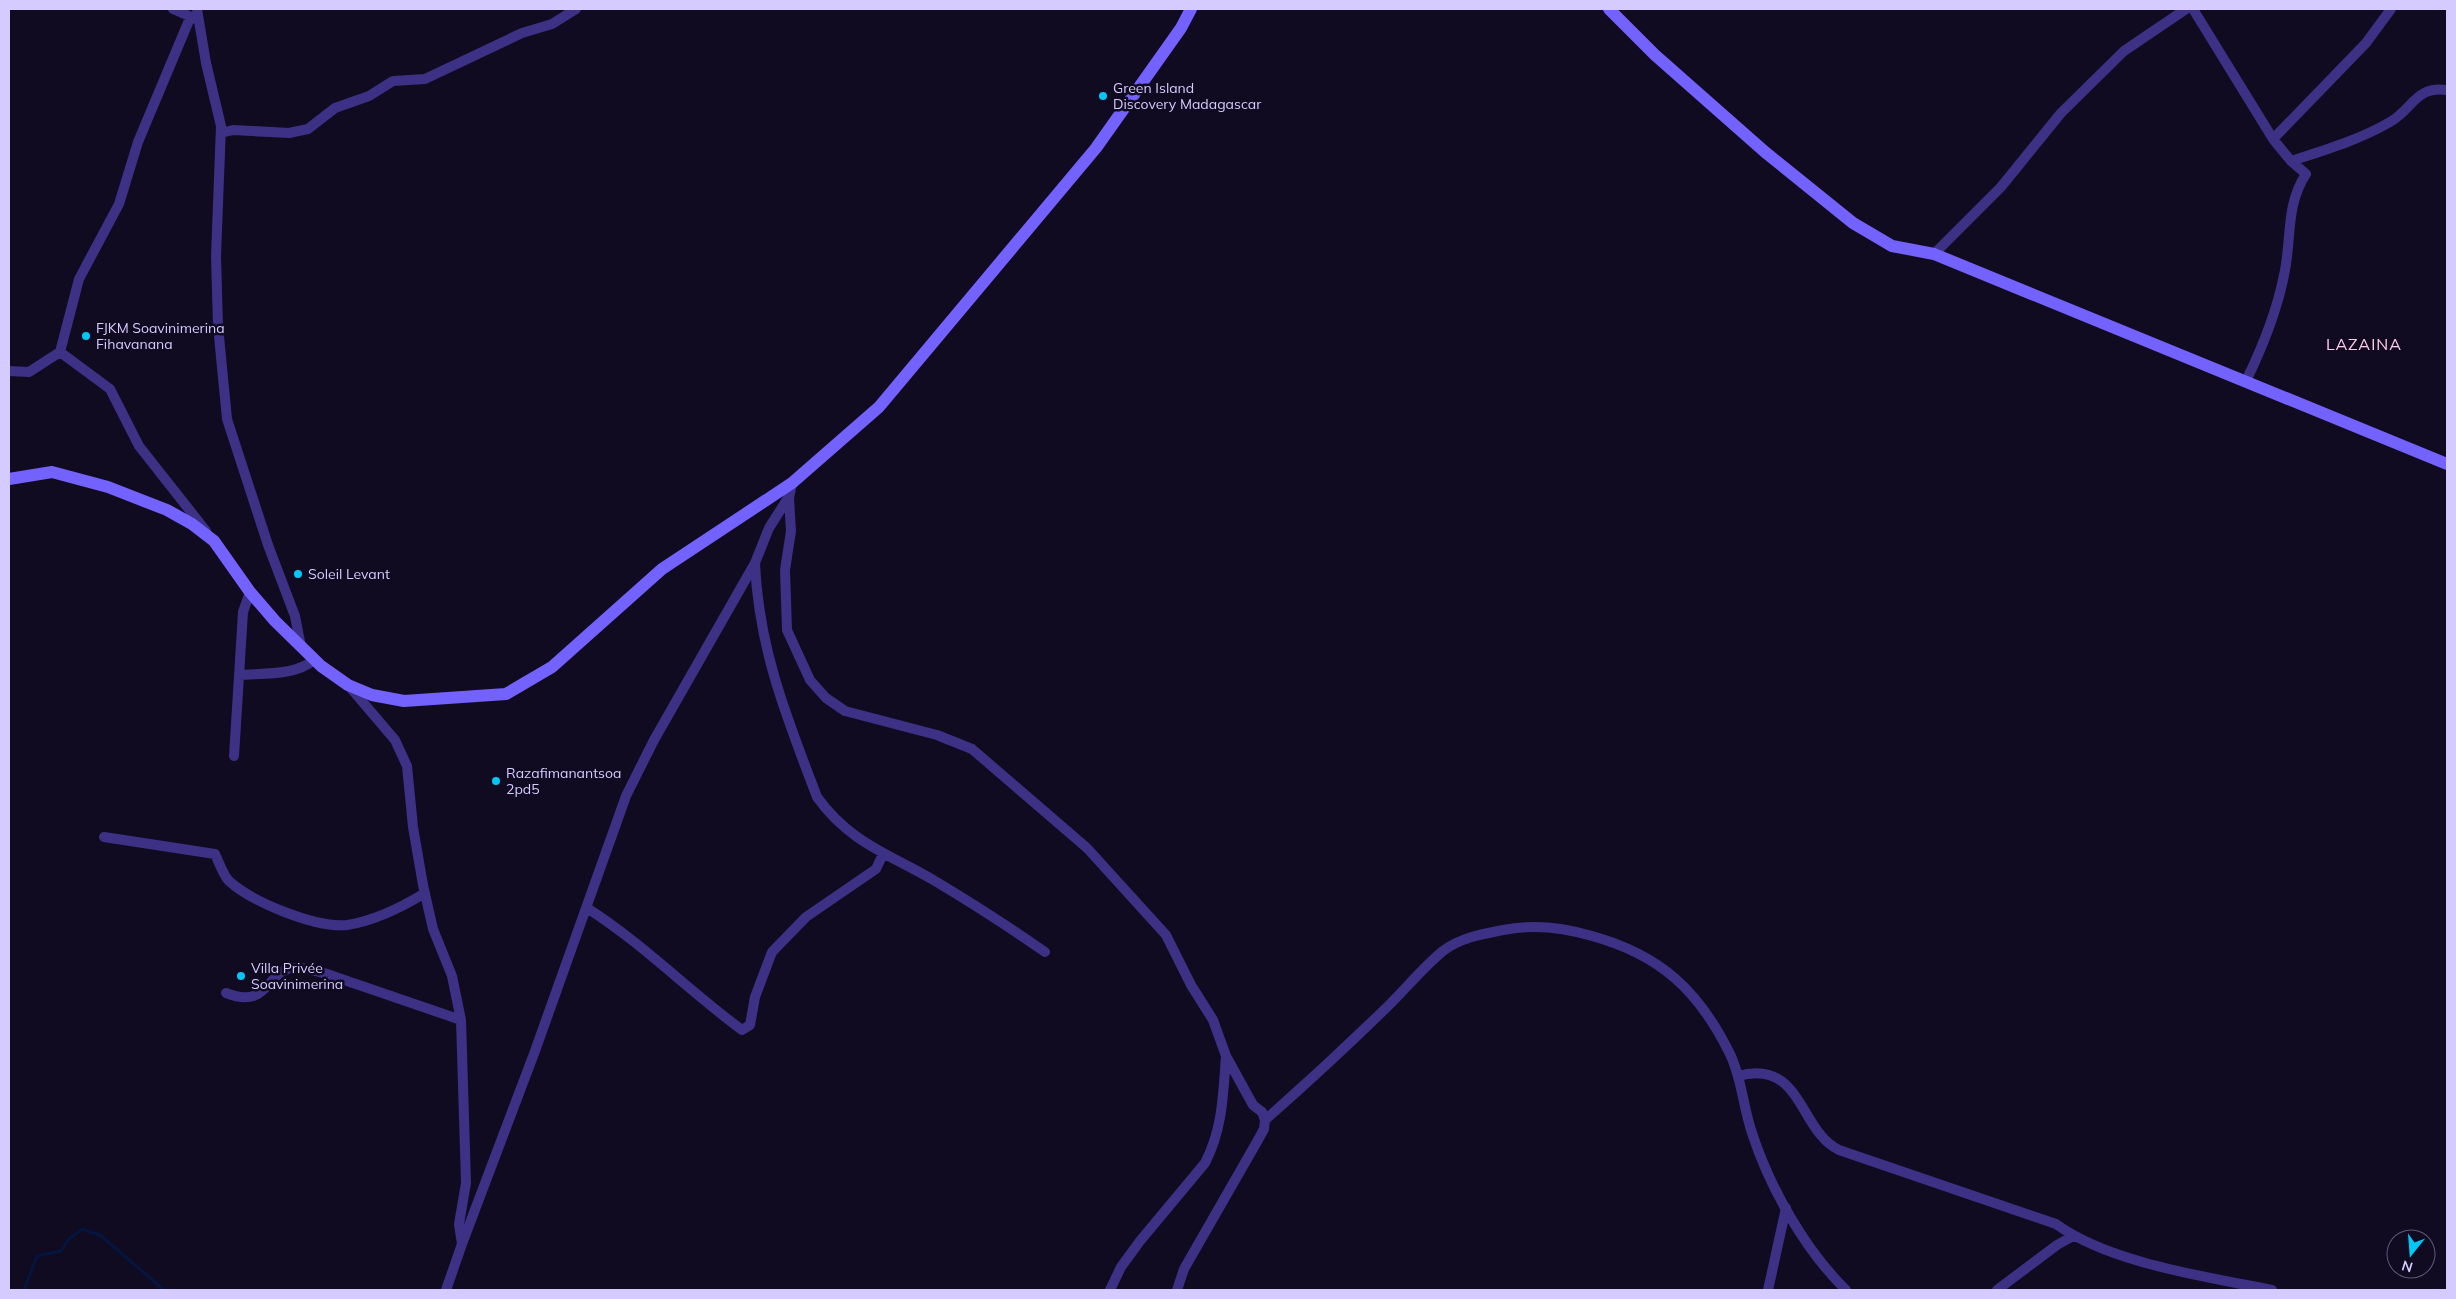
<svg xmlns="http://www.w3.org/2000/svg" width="2456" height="1299" font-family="Mulish,sans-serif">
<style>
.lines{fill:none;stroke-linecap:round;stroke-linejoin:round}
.stream{stroke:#041540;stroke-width:3}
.street{stroke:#3c3185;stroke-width:10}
.secondary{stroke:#7462ff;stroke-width:12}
.poi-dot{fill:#00c7f6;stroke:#110b21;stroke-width:2}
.labels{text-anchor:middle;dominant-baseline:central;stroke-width:5;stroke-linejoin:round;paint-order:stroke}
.poi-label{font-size:14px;fill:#d5cbff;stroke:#110b21;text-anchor:start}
.quarter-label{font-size:16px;letter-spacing:1px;fill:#ffcde8;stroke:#110b21}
</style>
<rect width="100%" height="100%" fill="#110b21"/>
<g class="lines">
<path class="stream" d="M9 1289 11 1290
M24 1290 37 1256 61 1251 69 1239 82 1229 100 1235 164 1290"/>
<path class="street" d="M173 9 196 19
M197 9 206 63 221 126 216 256 218 326 227 419 268 545 295 616 301 647
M2193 9 2273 139 2291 161 2306 174C2285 206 2292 240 2284 275 2277 311 2262 348 2246 381
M221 133 233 130 289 133 308 129 335 108 369 96 393 81 425 79 522 33 552 24 576 9
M2273 139 2366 43 2391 9
M2291 161C2325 150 2359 140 2390 122 2414 108 2415 86 2447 90
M1934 254 2001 187 2061 113 2124 51 2186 9
M60 352 110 389 139 446 206 531
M9 371 29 372 60 352 79 279 119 204 138 142 190 18
M792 483 789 498 791 531 785 570 787 630 810 680 826 698 845 711 937 735 972 749 1087 848 1166 935 1191 985 1213 1020 1226 1056 1253 1105 1262 1112 1265 1120C1306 1084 1346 1047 1385 1009 1404 991 1422 968 1443 951 1460 938 1482 934 1503 930 1533 924 1562 927 1592 936 1661 955 1699 991 1730 1054 1742 1079 1743 1107 1752 1133 1770 1188 1805 1250 1846 1290
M755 564C759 650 787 718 817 797 850 843 889 854 935 881 972 903 1009 927 1045 952
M239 675C264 673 294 676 314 660
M349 686 395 740 407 766 413 827 423 885 433 929 452 976 461 1020 466 1183 459 1224 462 1244 446 1290
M234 756 243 612 250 592
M104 837 215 854C219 862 223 875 229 881 252 902 315 928 347 925 374 921 402 907 425 893
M587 908C642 943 689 991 742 1030L750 1025 755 997 772 952 806 917 876 869 883 854
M226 993C272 1011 265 966 298 968 317 969 338 978 356 984 391 996 426 1008 461 1020
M1738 1076C1802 1058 1799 1131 1839 1150L2056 1224C2109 1263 2208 1277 2272 1290
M462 1244 535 1051 626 796 654 740 755 563 769 528 788 498
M1110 1290 1121 1267 1140 1241 1205 1163C1223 1128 1223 1094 1226 1056
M1177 1290 1184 1269 1258 1140 1264 1129 1265 1120
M1768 1290 1786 1208
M1997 1290 2057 1245 2073 1236"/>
<path class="secondary" d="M1609 9 1655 55 1765 152 1853 223 1892 246 1934 254 2447 464
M9 479 52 472 108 487 167 510 192 524 214 541 250 592 275 621 321 666 348 685 372 695 404 701 506 694 552 667 662 569 792 483 879 407 1096 148 1181 28 1191 9"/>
</g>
<g class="poi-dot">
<circle cx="1103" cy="96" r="5"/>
<circle cx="86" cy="336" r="5"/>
<circle cx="298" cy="574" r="5"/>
<circle cx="496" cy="781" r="5"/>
<circle cx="241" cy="976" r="5"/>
</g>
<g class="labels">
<g class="poi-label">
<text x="1113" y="88">Green Island<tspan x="1113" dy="16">Discovery Madagascar</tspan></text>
<text x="96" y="328">FJKM Soavinimerina<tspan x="96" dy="16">Fihavanana</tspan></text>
<text x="308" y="574">Soleil Levant</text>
<text x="506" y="773">Razafimanantsoa<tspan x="506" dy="16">2pd5</tspan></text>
<text x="251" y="968">Villa Privée<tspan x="251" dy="16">Soavinimerina</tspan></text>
</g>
<g class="quarter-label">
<text x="2364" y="344">LAZAINA</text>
</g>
</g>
<rect width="2456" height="1299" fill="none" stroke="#d5cbff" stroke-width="20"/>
<g transform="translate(2411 1254) rotate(197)"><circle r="24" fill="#110b21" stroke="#5f587a"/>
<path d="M0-4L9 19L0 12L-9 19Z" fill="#00c7f6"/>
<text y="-8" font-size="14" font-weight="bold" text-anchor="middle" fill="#d5cbff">N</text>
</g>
</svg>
